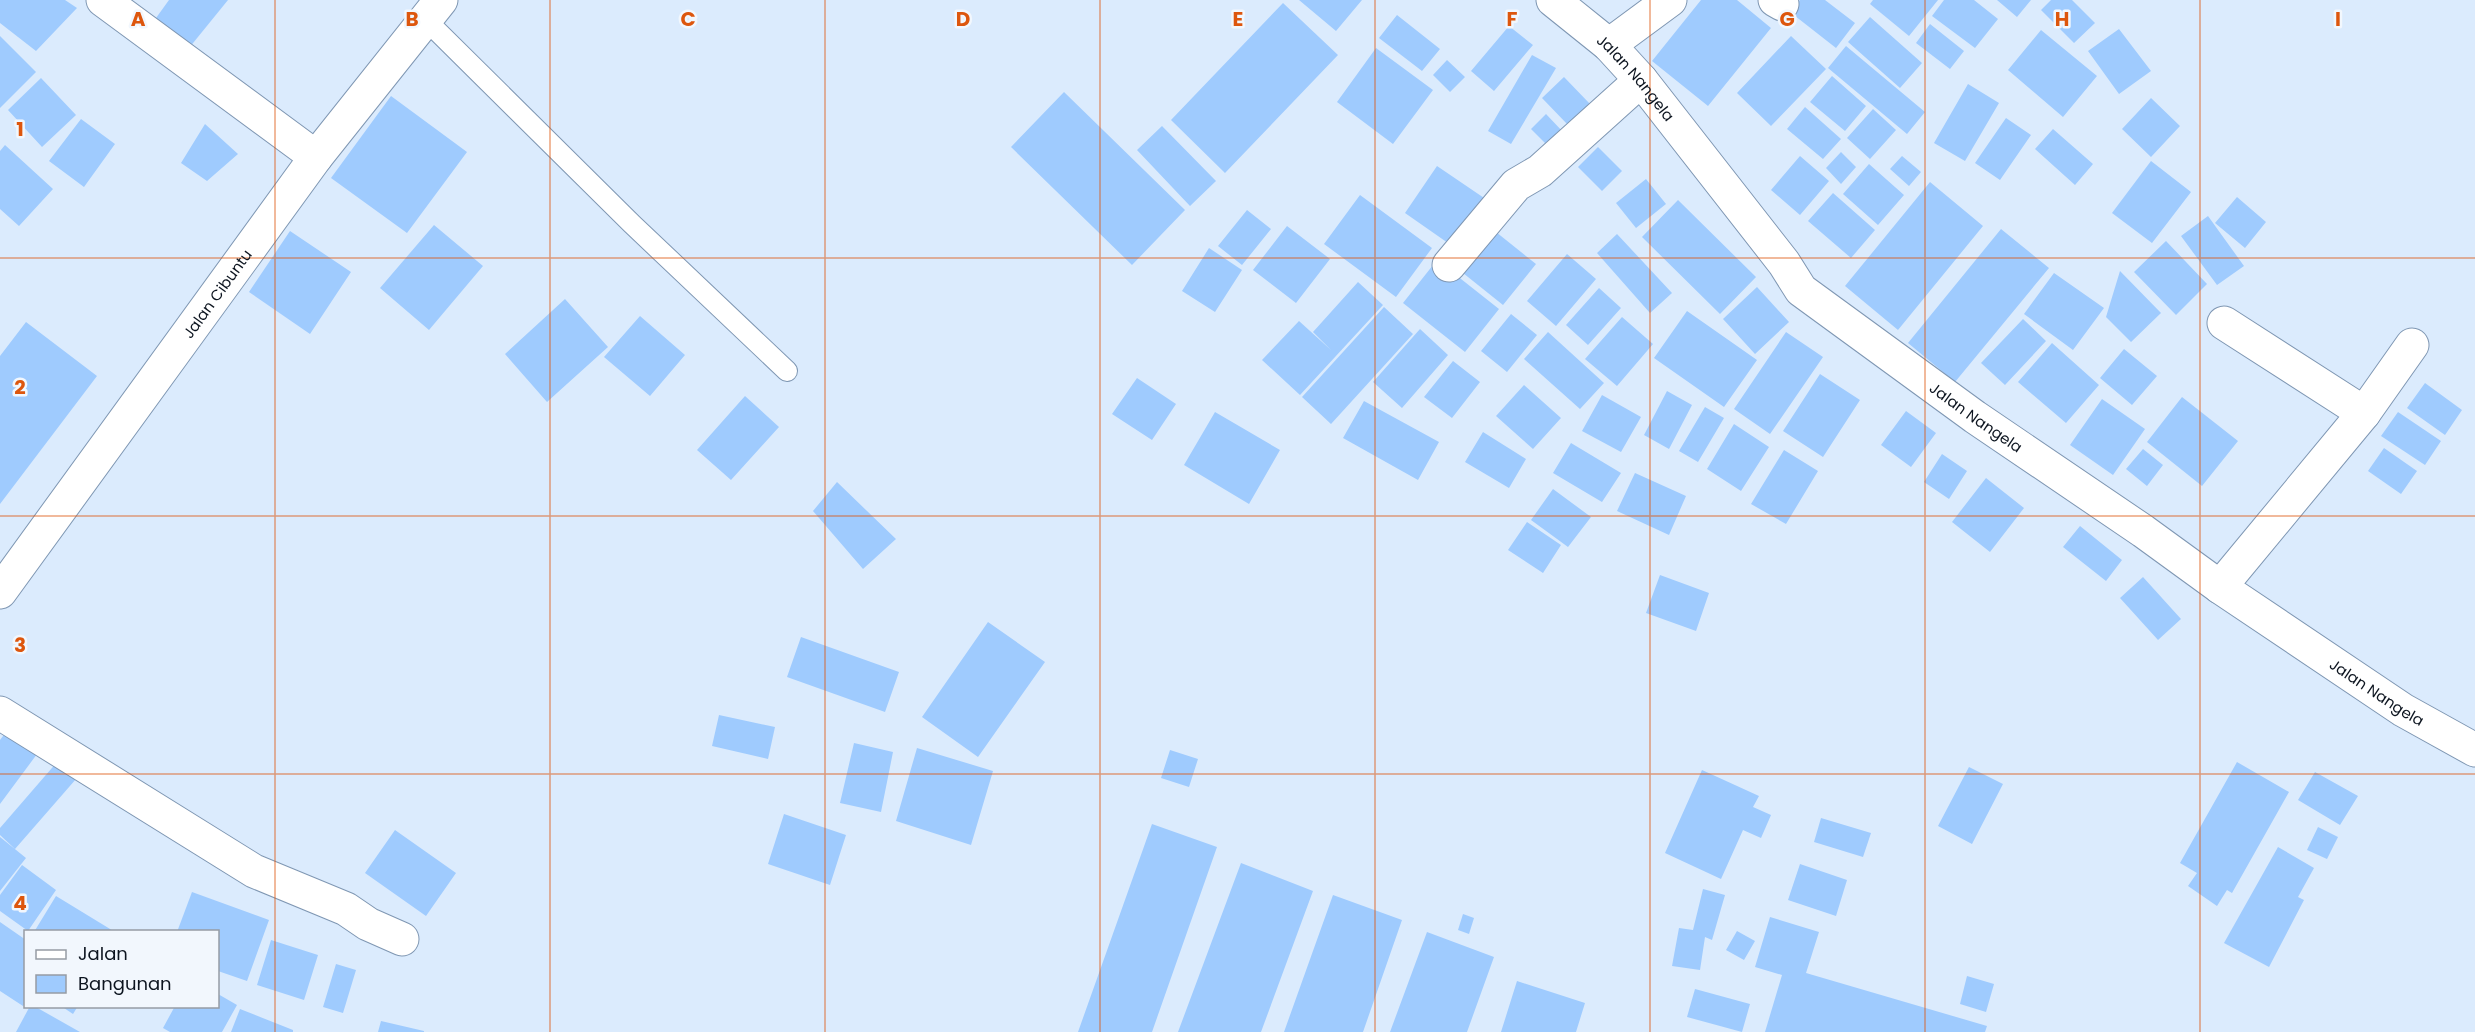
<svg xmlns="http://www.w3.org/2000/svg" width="2475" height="1032" font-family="Poppins,sans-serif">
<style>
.building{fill:#9fcbfe}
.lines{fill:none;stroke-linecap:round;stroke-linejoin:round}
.lane-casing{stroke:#7f97b3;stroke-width:22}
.street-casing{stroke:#7f97b3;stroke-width:35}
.primary-casing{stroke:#7f97b3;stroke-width:35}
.lane{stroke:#fff;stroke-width:20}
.street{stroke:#fff;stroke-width:33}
.primary{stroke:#fff;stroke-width:33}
.grid{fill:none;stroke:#dd560d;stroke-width:1.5;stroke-opacity:0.55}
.labels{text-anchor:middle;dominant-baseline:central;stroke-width:5;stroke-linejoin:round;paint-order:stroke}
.street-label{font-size:15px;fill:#0c141f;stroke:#f2f7fd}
.grid-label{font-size:20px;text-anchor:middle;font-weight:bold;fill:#dd560d;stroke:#f2f7fd;stroke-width:5;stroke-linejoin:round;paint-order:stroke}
</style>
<rect width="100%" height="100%" fill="#dbebfd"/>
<path class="building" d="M0 0H65L77 8 36 51 0 23Z
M169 0H228L189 48 156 18Z
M1299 0H1362L1336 31Z
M1701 0H1737L1771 28 1708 106 1652 61Z
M1800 0H1825L1855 23 1836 48 1790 12Z
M1873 0H1938L1909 36 1870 4Z
M1944 0H1974L1998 19 1975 48 1932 16Z
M1997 0H2031L2017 17Z
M2051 0H2072L2095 23 2074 43 2041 10Z
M1283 3 1338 55 1225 173 1171 120Z
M1397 15 1440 49 1422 71 1379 38Z
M1870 17 1922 63 1900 88 1848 42Z
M1930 24 1964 51 1950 69 1916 43Z
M1509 26 1533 45 1494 91 1471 71Z
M2119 29 2151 71 2119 94 2088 51Z
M2041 30 2097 76 2063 117 2008 70Z
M0 36 36 72 0 108Z
M1791 36 1826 69 1771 126 1737 93Z
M1846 46 1925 112 1907 134 1828 68Z
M1376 48 1433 90 1393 144 1337 102Z
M1532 55 1556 68 1511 144 1488 131Z
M1447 60 1465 77 1450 92 1433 75Z
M1832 76 1866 106 1845 131 1810 102Z
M1564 77 1590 104 1568 125 1542 98Z
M41 78 76 115 42 147 8 110Z
M1968 84 1999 103 1965 161 1934 143Z
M1064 92 1185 210 1132 265 1011 147Z
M391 96 467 152 407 233 331 178Z
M2151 98 2180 126 2151 157 2122 129Z
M1805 107 1841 139 1823 159 1787 129Z
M1873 109 1896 130 1870 159 1847 138Z
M1546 114 1564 133 1549 147 1531 129Z
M2006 118 2031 135 2000 180 1975 163Z
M81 119 115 144 84 187 49 161Z
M205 124 238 154 207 181 181 163Z
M1162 126 1216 181 1190 206 1137 150Z
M2053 129 2093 164 2075 185 2035 149Z
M5 145 53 189 19 226 0 209V151Z
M1598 147 1622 171 1602 191 1578 167Z
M1841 152 1856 167 1841 184 1826 168Z
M1800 156 1829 181 1800 215 1771 190Z
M1902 156 1921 172 1909 186 1890 169Z
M2151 161 2191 192 2152 243 2112 213Z
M1869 164 1904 195 1878 225 1843 194Z
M1437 166 1490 202 1458 250 1405 213Z
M1646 179 1666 204 1636 228 1616 203Z
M1930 182 1983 226 1898 330 1845 286Z
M1833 193 1875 230 1851 258 1808 221Z
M1360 195 1432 248 1396 297 1324 244Z
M2237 197 2266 222 2245 248 2215 223Z
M1678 200 1756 277 1720 314 1642 237Z
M1247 210 1271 229 1242 265 1218 246Z
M2208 216 2244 266 2217 285 2181 236Z
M1486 224 1536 264 1503 305 1453 265Z
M434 225 483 266 429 330 380 288Z
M1287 226 1330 259 1296 303 1253 270Z
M2001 229 2049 268 1955 382 1908 343Z
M290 231 351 272 310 334 249 292Z
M1617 234 1672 293 1650 313 1597 253Z
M2166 241 2207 284 2176 315 2134 272Z
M1209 248 1242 270 1215 312 1182 291Z
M1567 254 1596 279 1556 326 1527 301Z
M1437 260 1499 309 1465 352 1403 303Z
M2120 271 2161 313 2131 342 2106 317Z
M2054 273 2104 308 2073 350 2024 314Z
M1358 282 1383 305 1300 395 1262 360 1299 321 1331 350 1313 332Z
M1757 287 1789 322 1755 354 1723 319Z
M1599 288 1621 308 1588 345 1566 325Z
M565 299 608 347 547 402 505 354Z
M1384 307 1413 334 1331 424 1302 397Z
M1687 311 1757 360 1724 407 1654 358Z
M1511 314 1537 335 1507 372 1481 351Z
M640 316 685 355 650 396 604 357Z
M1622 317 1653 344 1617 386 1585 359Z
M2023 319 2046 341 2005 385 1981 363Z
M26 322 97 376 0 504V356Z
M1420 329 1448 355 1402 408 1373 382Z
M1548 332 1604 383 1580 409 1524 359Z
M1786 332 1823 357 1770 434 1734 409Z
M2052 343 2099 385 2066 423 2018 382Z
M2124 349 2157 376 2132 405 2100 378Z
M1453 361 1480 382 1452 418 1424 397Z
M1820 374 1860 400 1823 457 1783 431Z
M1137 378 1176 404 1152 440 1112 414Z
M2425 383 2462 410 2445 435 2407 408Z
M1524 385 1561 418 1533 449 1496 416Z
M1667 391 1692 405 1669 449 1644 435Z
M1602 395 1641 417 1621 452 1582 431Z
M745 396 779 427 731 480 697 450Z
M2182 397 2238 441 2202 486 2147 442Z
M2102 399 2145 429 2113 475 2070 445Z
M1364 401 1439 442 1418 480 1343 438Z
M1705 407 1724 418 1698 462 1679 451Z
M1906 411 1936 433 1911 467 1881 445Z
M1215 412 1280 450 1249 504 1184 465Z
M2398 412 2441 441 2425 465 2381 436Z
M1734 424 1769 447 1741 491 1707 469Z
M1483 432 1526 459 1509 488 1465 462Z
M1571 443 1621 473 1602 502 1553 473Z
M2384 448 2417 471 2401 494 2368 471Z
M2143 449 2163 465 2147 486 2126 469Z
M1784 450 1818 471 1786 524 1751 504Z
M1942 454 1967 471 1949 499 1924 482Z
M1635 473 1686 496 1669 535 1617 511Z
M1986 478 2024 508 1990 552 1952 522Z
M837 482 896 539 863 569 813 511Z
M1553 489 1591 517 1568 547 1531 520Z
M1527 522 1561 545 1543 573 1508 550Z
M2080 526 2122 560 2106 581 2063 547Z
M1660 575 1709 593 1696 631 1646 613Z
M2143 577 2181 619 2158 640 2120 598Z
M988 622 1045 662 978 757 922 717Z
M801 637 899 672 885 712 787 677Z
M719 715 775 727 768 759 712 746Z
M9 728 40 750 0 804V740Z
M854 743 893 752 881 812 840 803Z
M917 748 993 771 971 845 896 821Z
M1170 750 1198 759 1189 787 1161 778Z
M64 754 83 771 15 849 0 835V828Z
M2237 762 2289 792 2232 893 2227 890 2217 906 2188 886 2197 873 2180 863Z
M1969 767 2003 784 1972 844 1938 826Z
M1702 770 1759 796 1753 807 1771 815 1761 838 1743 830 1721 879 1665 853Z
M2315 772 2358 796 2340 825 2298 800Z
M784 814 846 835 830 885 768 864Z
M1821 818 1871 833 1863 857 1814 842Z
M1152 824 1217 847 1152 1032H1078Z
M2318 827 2338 837 2327 859 2307 850Z
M395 830 456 873 426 916 365 873Z
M0 837 26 858 0 891Z
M2278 847 2314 868 2298 897 2304 900 2269 967 2224 943Z
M1241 863 1313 891 1261 1032H1178Z
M1800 864 1847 880 1836 916 1788 900Z
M22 865 56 890 28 931 0 911V895Z
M1703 889 1725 895 1712 940 1705 937 1700 970 1672 966 1679 928 1693 930Z
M192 892 269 920 247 981 218 971V932H177Z
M1333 895 1402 920 1363 1032H1284Z
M56 896 115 932H34Z
M1463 914 1474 918 1469 934 1458 930Z
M1770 917 1819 932 1806 973 1987 1026 1985 1032H1765L1782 975 1755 967Z
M0 922 26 940V1002L23 1006 0 991Z
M1737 931 1755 941 1744 960 1726 950Z
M1427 932 1494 957 1467 1032H1390Z
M271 940 318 955 304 1000 257 985Z
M336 964 356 970 343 1013 323 1007Z
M1967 976 1994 984 1986 1012 1960 1004Z
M1517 981 1585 1003 1576 1032H1501Z
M1695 989 1750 1004 1742 1032 1687 1017Z
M218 994 237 1005 222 1032H170L163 1028 175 1006H218Z
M30 1006H34L80 1032H16Z
M61 1006H78L73 1014Z
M240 1009 293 1030V1032H231Z
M381 1021 424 1031V1032H378Z"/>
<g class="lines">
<g class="lane-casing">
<path id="lane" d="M427 21 632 224 787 371"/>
</g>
<g class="street-casing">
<g id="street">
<path d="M103 0 316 157"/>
<path d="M1775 0 1782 4"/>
<path d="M1609 45 1670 0"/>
<path d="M1449 265 1516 185 1540 171 1641 80"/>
<path d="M2224 323 2364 413"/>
<path d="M2220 587 2364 413 2412 345"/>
<path id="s1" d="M0 592 316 157 441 0"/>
<path d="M0 713 254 871 346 909 368 924 402 939"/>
</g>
</g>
<g class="primary-casing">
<g id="primary">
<path id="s2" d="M1553 0 1609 45 1641 80 1784 263 1801 290 1975 417 2143 531 2220 587 2403 710 2475 750"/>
</g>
</g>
<use href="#lane" class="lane"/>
<use href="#street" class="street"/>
<use href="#primary" class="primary"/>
</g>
<path class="grid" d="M275 0V1032M550 0V1032M825 0V1032M1100 0V1032M1375 0V1032M1650 0V1032M1925 0V1032M2200 0V1032M0 258H2475M0 516H2475M0 774H2475"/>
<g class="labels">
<g class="street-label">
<text stroke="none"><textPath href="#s2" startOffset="114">Jalan Nangela</textPath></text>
<text stroke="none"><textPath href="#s1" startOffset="369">Jalan Cibuntu</textPath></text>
<text stroke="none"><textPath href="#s2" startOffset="600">Jalan Nangela</textPath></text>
<text stroke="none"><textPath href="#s2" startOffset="1086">Jalan Nangela</textPath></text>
</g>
</g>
<g class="grid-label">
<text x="138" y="26">A</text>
<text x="412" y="26">B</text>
<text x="688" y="26">C</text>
<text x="963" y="26">D</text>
<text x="1238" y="26">E</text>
<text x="1512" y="26">F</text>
<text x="1787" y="26">G</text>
<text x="2062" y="26">H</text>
<text x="2338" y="26">I</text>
<text x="20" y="136">1</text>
<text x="20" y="394">2</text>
<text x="20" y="652">3</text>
<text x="20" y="910">4</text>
</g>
<rect x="24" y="930" width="195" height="78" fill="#f2f7fd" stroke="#969ca4" stroke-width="1.5"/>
<rect x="36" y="950" width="30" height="9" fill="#ffffff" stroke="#969ca4" stroke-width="1.5"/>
<text x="78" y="960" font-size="18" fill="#0c141f">Jalan</text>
<rect x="36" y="975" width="30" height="18" fill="#9fcbfe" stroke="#969ca4" stroke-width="1.5"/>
<text x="78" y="990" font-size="18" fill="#0c141f">Bangunan</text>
</svg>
